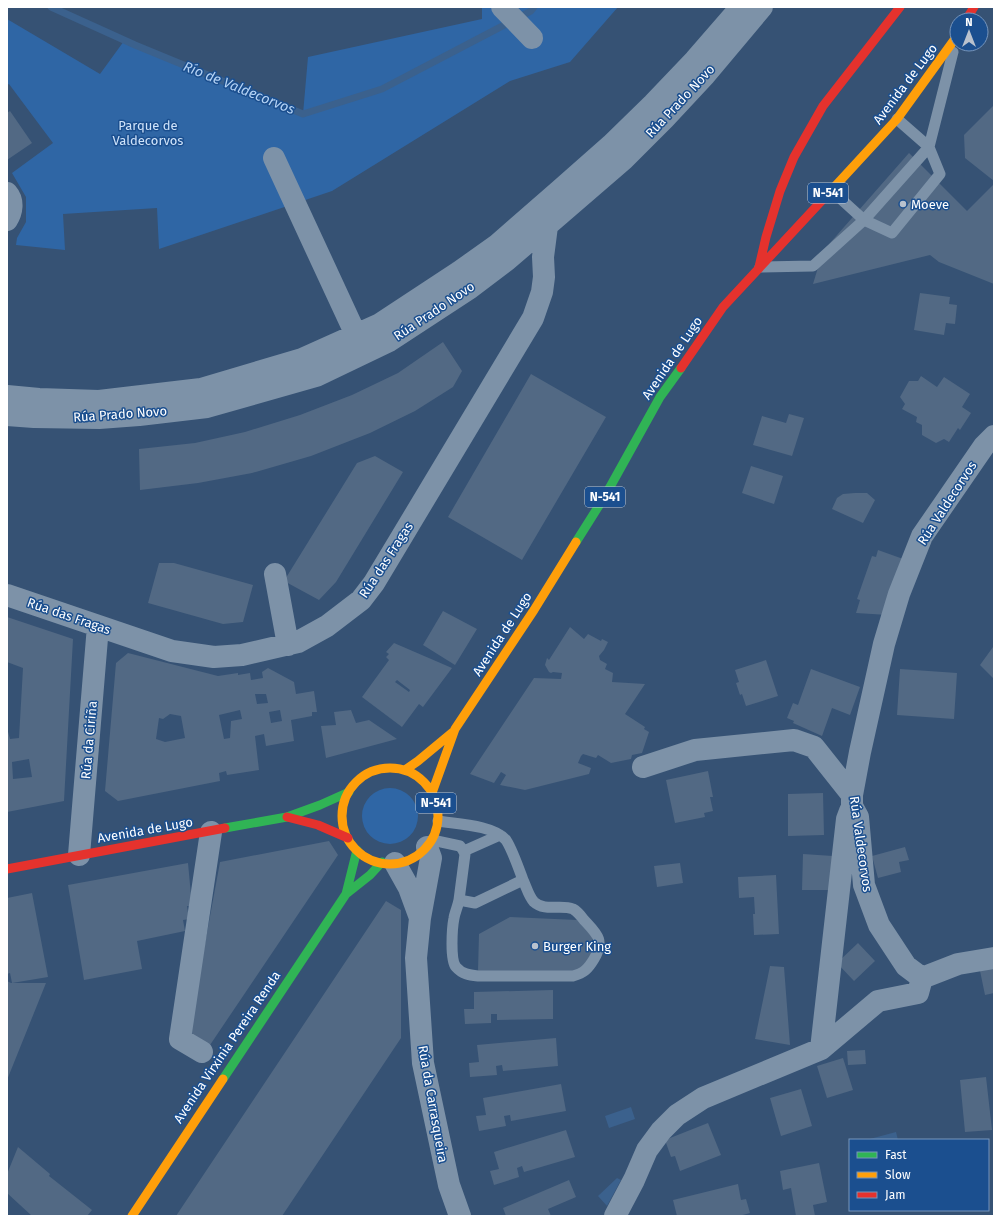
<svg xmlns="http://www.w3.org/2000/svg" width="1001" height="1223" font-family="'Fira Sans',sans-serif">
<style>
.green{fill:#2f66a5}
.water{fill:#3b618d}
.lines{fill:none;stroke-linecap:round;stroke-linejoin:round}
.stream{stroke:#3b618d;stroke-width:7}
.building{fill:#526984;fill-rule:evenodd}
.lane{stroke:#7d92a8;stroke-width:11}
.street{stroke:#7d92a8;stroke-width:22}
.fast{stroke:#30b455;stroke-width:9}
.slow{stroke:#ff9f0a;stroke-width:9}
.jam{stroke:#e5322d;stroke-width:9}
.poi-dot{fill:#b9c2ce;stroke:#1b4f8f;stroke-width:1.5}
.labels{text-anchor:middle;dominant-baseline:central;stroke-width:3;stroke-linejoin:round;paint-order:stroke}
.shield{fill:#1b4f8f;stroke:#bbcadd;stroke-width:1}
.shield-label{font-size:12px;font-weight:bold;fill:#fff}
.street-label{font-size:13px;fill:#fff;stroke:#1b4f8f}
.park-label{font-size:13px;fill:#cfe3fa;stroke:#1b4f8f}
.poi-label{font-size:13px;fill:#fff;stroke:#1b4f8f;text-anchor:start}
.water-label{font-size:14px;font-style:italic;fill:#b5d3f5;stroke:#1b4f8f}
</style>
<rect width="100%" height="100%" fill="#365274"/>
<path class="green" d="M482 7H618L570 62 510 81 332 191 159 249 157 208 63 214 65 250 16 245 17 238 26 222V197L12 173 53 143 9 84 7 85V19L100 74 124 41 303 114 308 57 482 19Z
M362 816a28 28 0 1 1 56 0a28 28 0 1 1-56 0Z"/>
<path class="water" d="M631 1107 635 1119 609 1128 605 1116Z
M896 1132 898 1140H866Z
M617 1178 621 1180 607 1206 598 1196Z"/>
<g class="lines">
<path class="stream" d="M51 7 135 45 303 114 382 89 531 11 534 7"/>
</g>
<path class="building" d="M994 105V181L965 158 964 135Z
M10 111 32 143 7 160V113Z
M909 153 967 211 994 184V284L939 262 930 255 813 284 823 251Z
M920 293 950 297 949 304 957 305 955 324 946 323 944 335 914 330Z
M443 342 462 371 453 387 415 411 370 433 311 456 252 473 198 483 140 490 139 449 195 443 245 432 300 415 352 395 398 373Z
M531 374 606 417 522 560 448 517Z
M921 376 937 387 944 377 970 394 962 407 971 413 960 430 958 428 949 442 944 439 936 443 922 435V425L916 422 917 417 902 409 905 404 900 397 909 381H918Z
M789 414 804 418 792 456 753 445 762 416 786 423Z
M375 456 403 472 336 582 319 600 284 581 357 463Z
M751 466 783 476 774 504 742 493Z
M855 493H867L875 500 863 523 832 509 837 498 843 494Z
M878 550 906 560 888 615 856 613 860 600 857 599 872 556 876 557Z
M159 563H174L253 585 243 622 223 624 148 603Z
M443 611 477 629 455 665 423 645Z
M7 617 73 639 64 801 7 812V728L10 739 19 738 23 668 7 662ZM29 759 32 777 13 779 12 762Z
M570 627 584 639 588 634 601 641 602 639 608 642 604 650 599 656 600 660 607 664 605 669 613 673 612 682 645 684 625 714 645 727 644 729 649 732 642 753 632 755 631 759 611 763 598 755 596 758 583 754 581 756 578 763 591 768 589 774 525 790 500 785 506 775 501 772 494 783 470 774 534 678 561 679 562 673 553 672 551 673 549 672 545 665 547 658 549 660Z
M394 643 452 668 423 707 419 704 402 727 362 697 389 660 386 657 389 654 386 652ZM397 680 410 690 409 692 395 682Z
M993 647H994V679L980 665Z
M128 653 218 676 238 673V675L250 673 251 680 263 678 262 672 268 668 294 682 296 694 314 691 317 712H312V716L291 720 294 741 266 746 264 734 255 736 259 770 227 775 226 771 219 773 220 781 118 801 105 791 116 663ZM255 694H266L268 703 257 704ZM240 710 242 719 231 721 230 738 224 739 219 715ZM280 710 282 721 271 723 269 712ZM170 714 181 716 185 738 165 742 156 739 159 718 163 719Z
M766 660 778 696 746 706 742 694 740 695 736 683 739 682 735 670Z
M811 669 860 687 850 715 832 708 822 736 793 723 794 721 787 718 793 703 798 705Z
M900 669 957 673 954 719 897 715Z
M351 710 356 723 369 720 397 739 326 758 321 726 336 725 334 712Z
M708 771 713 797H710L713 811 704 813 705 817 675 823 666 780Z
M823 793 824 835 788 836V794Z
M329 841 338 855 208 1048 188 1036 220 862Z
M905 847 909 860 899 862 901 872 878 878 872 856Z
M803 854 833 856 832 890H802Z
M188 863 192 906H187L189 919 183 920 185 931 137 941 142 969 84 980 68 885Z
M680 863 683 883 657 887 654 866Z
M776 875 779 934 754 935 753 914H755L754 897 739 898 738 877Z
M32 893 48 977 12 983 10 973 7 974V898Z
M386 901 401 910V1038L282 1216H176Z
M510 917 577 920 592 936V957L579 970 571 974 478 971 479 934Z
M858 943 875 961 854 981 837 963Z
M994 963V993L985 995 979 966Z
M770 966 784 967 790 1045 755 1039Z
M7 981 11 983H46L7 1080Z
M553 990V1019L497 1020V1014H491V1023L465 1024 464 1009H474V992Z
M556 1038 558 1066 503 1071 502 1065 496 1066 497 1075 470 1077 469 1063 479 1062 477 1045Z
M865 1050 866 1064 848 1065 847 1051Z
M843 1058 853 1090 827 1098 817 1066Z
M986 1077 992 1130 965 1132 960 1080Z
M561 1084 566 1111 511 1121 510 1115 504 1116 506 1126 479 1131 476 1116 486 1115 483 1098Z
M801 1089 812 1126 781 1136 770 1098Z
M708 1123 721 1155 680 1171 675 1156 671 1157 665 1140Z
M566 1130 575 1157 524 1172 522 1166 517 1168 519 1177 494 1185 490 1171 499 1169 494 1152Z
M18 1147 50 1174 49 1176 92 1210 87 1216H32L7 1193V1174Z
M819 1163 827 1202 813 1205 815 1216H796L791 1188 783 1190 780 1171Z
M569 1180 576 1197 548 1209 551 1216H506L503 1208Z
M738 1184 741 1200 746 1199 750 1213 739 1216H677L673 1200Z"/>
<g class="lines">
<path class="lane" d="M831 190 864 220 892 233 940 174 929 147 897 119
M760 267 813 266 864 220 929 147 953 52
M432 840 460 846 463 850 465 854 459 900 475 903 523 880C519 869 512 849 506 840 494 825 456 824 438 821
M464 851 500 835
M459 900C458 906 455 912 454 918 452 928 450 960 456 967 462 974 469 975 478 976H573C584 973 588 969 594 959 605 940 597 934 584 920 581 916 577 911 573 909 561 904 545 912 534 902 529 897 526 886 523 880"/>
<path class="street" d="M502 7 532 38
M274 158 356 335
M7 193C14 201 12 212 7 220
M7 396 39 399 99 401 201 389 302 359 380 324 459 272 497 245 560 190 611 145 653 104 695 60 741 7
M7 415 34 417 99 418 139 415 207 407 316 376 389 341 470 288 507 260 623 160 664 119 705 75 762 7
M275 574 288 645
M7 595 172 651 214 657 242 655 298 642 327 626 361 600 374 583 533 318 542 292 544 277 543 257 547 226
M643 767 695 750 794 740 814 747 852 795
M427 847 431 858 420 918 416 958 423 1063 449 1185 460 1216
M79 855 98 626
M395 863 409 888 420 918
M922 978 958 964 994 958
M821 1049 847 819 850 811
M202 1052 180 1039 211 832
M615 1216 634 1180 647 1150 661 1131 677 1115 703 1098 821 1049 878 1001 918 993 922 978 906 966 879 925 864 885 858 817 852 806V795L860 752 884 644 899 594 922 536 984 446 994 436"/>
<path class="fast" d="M576 542 605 496 660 397 681 368
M225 828 287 817 320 805 349 792
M346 894 357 850
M223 1079 346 894 370 875 382 862"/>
<path class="slow" d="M827 195 897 119 957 36
M342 816a48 48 0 1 1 96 0a48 48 0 1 1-96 0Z
M405 770 418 761 453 732
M432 793 455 729 534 610 576 542
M132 1216 223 1079"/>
<path class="jam" d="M966 20 974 7
M759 267 766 237 780 191 794 157 823 106 900 7
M681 368 723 307 827 195
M287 817 318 825 348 838
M7 869 225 828"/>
</g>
<g class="poi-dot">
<circle cx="903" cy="204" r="4"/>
<circle cx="535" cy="946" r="4"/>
</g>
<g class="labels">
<g class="shield">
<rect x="808" y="183" width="40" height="20" rx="3"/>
<rect x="585" y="487" width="40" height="20" rx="3"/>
<rect x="416" y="793" width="40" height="20" rx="3"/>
</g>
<g class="shield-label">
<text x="828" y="193">N-541</text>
<text x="605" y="497">N-541</text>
<text x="436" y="803">N-541</text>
</g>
<g class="street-label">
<text transform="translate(905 84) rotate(-53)">Avenida de Lugo</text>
<text transform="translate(680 101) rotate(-47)">Rúa Prado Novo</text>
<text transform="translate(434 311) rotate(-34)">Rúa Prado Novo</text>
<text transform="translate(672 358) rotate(-56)">Avenida de Lugo</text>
<text transform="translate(120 414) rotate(-4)">Rúa Prado Novo</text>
<text transform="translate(947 503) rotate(-57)">Rúa Valdecorvos</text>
<text transform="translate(386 560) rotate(-57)">Rúa das Fragas</text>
<text transform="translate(69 616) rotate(19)">Rúa das Fragas</text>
<text transform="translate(502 634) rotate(-57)">Avenida de Lugo</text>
<text transform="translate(89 740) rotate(-85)">Rúa da Ciriña</text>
<text transform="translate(145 830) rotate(-10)">Avenida de Lugo</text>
<text transform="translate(861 844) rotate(82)">Rúa Valdecorvos</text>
<text transform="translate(227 1047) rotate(-56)">Avenida Virxinia Pereira Renda</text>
<text transform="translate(433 1104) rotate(80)">Rúa da Carrasqueira</text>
</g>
<g class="park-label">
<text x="148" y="125">Parque de<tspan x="148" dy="15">Valdecorvos</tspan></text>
</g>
<g class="poi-label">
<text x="911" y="204">Moeve</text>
<text x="543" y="946">Burger King</text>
</g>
<g class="water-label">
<text transform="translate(239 88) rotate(22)">Río de Valdecorvos</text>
</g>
</g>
<rect width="1001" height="1223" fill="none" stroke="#ffffff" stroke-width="16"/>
<rect x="849" y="1139" width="140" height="72" fill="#1b4f8f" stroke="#7695bc"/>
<rect x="857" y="1152" width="20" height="6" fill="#30b455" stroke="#7695bc"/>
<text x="885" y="1159" font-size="12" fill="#ffffff">Fast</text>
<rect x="857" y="1172" width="20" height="6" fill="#ff9f0a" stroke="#7695bc"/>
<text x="885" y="1179" font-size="12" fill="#ffffff">Slow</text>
<rect x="857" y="1192" width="20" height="6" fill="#e5322d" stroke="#7695bc"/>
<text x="885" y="1199" font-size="12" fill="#ffffff">Jam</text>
<g transform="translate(969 32)"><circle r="19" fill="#1b4f8f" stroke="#7695bc"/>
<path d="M0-3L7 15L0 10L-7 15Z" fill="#b9c2ce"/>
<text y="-6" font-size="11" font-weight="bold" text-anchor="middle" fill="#ffffff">N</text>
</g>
</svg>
